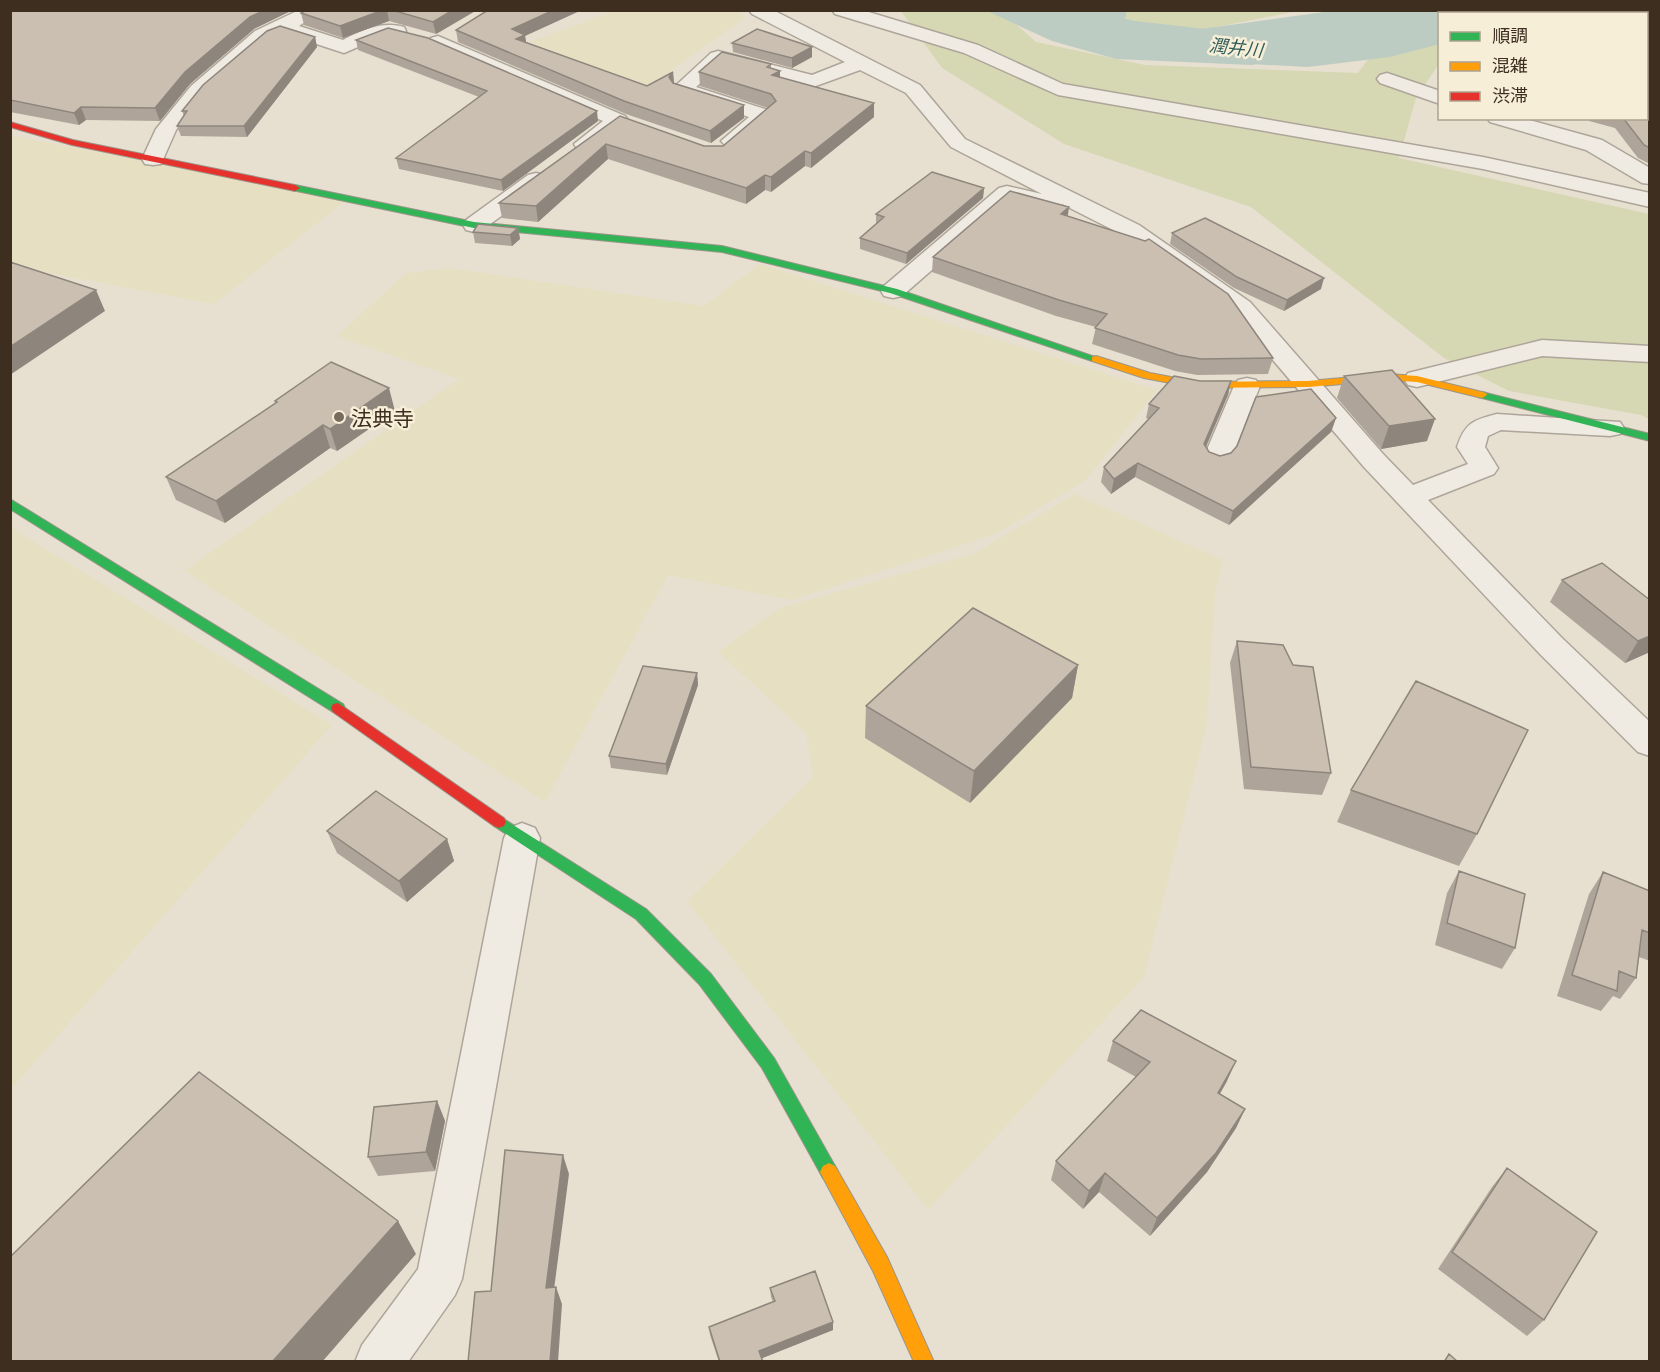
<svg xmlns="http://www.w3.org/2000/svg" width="1660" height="1372" font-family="'Playfair Display','Noto Sans JP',serif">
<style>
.farmland{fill:#e6dfc2}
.green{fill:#d6d7b3}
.water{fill:#bcccc2}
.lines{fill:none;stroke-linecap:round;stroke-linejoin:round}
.river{fill:#bcccc2;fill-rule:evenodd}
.street-casing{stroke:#ada599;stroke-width:3}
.fast-casing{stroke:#9c958a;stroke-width:2}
.slow-casing{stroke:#9c958a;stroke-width:2}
.jam-casing{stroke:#9c958a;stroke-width:2}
.street{fill:#efebe3;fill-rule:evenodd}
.fast{fill:#30b455;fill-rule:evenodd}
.slow{fill:#ff9f0a;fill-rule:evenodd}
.jam{fill:#e5322d;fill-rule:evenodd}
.wall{fill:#afa499}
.shaded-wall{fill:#8e867d}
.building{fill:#cbbfb2;stroke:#8e867d;stroke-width:1.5}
.poi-dot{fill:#786c5e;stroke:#f7eed8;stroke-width:2}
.labels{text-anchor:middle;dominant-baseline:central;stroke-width:5;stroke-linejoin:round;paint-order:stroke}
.far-water-label{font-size:18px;font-style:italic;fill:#2f5d5a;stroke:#f7eed8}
.poi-label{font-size:21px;fill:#3d2e20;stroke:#f7eed8;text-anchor:start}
</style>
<rect width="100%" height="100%" fill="#e7e0d1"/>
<path class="farmland" d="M735 10 746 17 644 90 529 42 613 11Z
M13 136 348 199 214 304 11 266 10 138Z
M760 264 1157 390 1086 480 996 534 791 600 668 575 545 802 184 571 459 379 337 336 406 273 449 268 704 306Z
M1075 494 1223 560 1215 593 1207 724 1144 977 928 1210 687 901 813 777 806 733 718 652 780 608 973 554Z
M10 527 332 725 11 1089H10Z"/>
<path class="green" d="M901 11H1001L1036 42 1145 65 1358 73 1394 23 1450 11H1560L1549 14H1440L1439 64 1416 98 1399 158 1649 214V419L1641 415 1509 391 1444 358 1251 207 1064 144 942 68Z
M1127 11H1298L1176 35 1124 23Z"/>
<path class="water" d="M987 11H1127L1124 23 1164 34 1331 11H1466L1440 14 1439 17 1252 65 1116 59 1052 41Z"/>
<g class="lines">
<path class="river" d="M1010 10H1087L1135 21 1250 34 1308 37 1389 28 1440 15V44L1390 57 1308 67 1250 64 1135 49 1041 29 1024 25 1017 20Z
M1478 10H1533L1531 14H1476Z"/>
<g class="street-casing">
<path id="street" d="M299 10H323L299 26 343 40C362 30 381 21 404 27L406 31 404 35 383 36 344 53 283 33 269 39 205 94 176 130 161 164 153 165 145 164 142 159 156 129 191 86 255 31Z
M749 10H773L920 85 965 139 1139 225 1250 302 1384 455 1413 485 1468 464 1457 447C1465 423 1473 420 1497 414L1620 422 1624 428 1620 434 1610 436 1501 430 1488 436 1485 447 1498 468 1494 474 1428 500 1562 638 1650 722V756L1638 752 1540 654 1364 467 1232 312 1123 235 1062 204 1060 208 1052 210 1011 201 902 296 893 298 884 296 881 291 884 286 999 188 1007 186 1042 194 951 147 906 93 860 70 813 87 722 64 696 87 771 111 774 115 739 145 732 147 725 145 721 141 749 117 675 93 672 89 711 53 718 51 812 75 845 62 752 14Z
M832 10H862L978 45 1063 84 1483 157 1650 193V207L1483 169 1058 95 964 53 835 14Z
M438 36 625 116 628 120C619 133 594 153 577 149L574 144 603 121 431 46 428 42 431 38Z
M1387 73 1440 91V104L1380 83 1377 79 1380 75Z
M1487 118H1522L1602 140 1650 168V184L1642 183 1586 150 1490 122Z
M536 173 544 175 547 180 544 185 482 230 474 232 466 230 463 225 466 220 528 175Z
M1542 340 1650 346V362L1542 356 1417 387 1408 385 1404 379 1408 373Z
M1247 378 1256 380 1260 386 1231 459 1227 465 1217 468 1207 465 1203 459 1234 386 1238 380Z
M522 823 535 828 540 838 462 1279 455 1295 408 1362H355L362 1345 418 1269 504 838 509 828Z"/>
</g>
<g class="fast-casing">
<path id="fast" d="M295 185 474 222 722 246 897 289 1101 359 1100 361H1092L890 293 722 252 474 228 292 190 290 188Z
M1482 392 1650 434V441L1478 397V393Z
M10 499 343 704 345 708 343 712H333L10 509Z
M499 816 646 909 711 974 774 1058 835 1166 838 1172 835 1178 829 1181 823 1178 762 1068 699 984 636 919 494 826 492 822 494 818Z"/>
</g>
<g class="slow-casing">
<path id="slow" d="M1096 356 1150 373 1197 382 1308 381 1388 374 1417 376 1486 393 1487 395 1482 398 1417 382 1388 380 1308 387 1197 388 1144 378 1092 361V357Z
M829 1163 835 1166 887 1257 934 1362H914L873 1271 820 1172 823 1166Z"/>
</g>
<g class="jam-casing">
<path id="jam" d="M10 122 73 140 295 185 300 188 295 191 72 145 10 127Z
M338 703 504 818 506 822 504 826 499 828 494 826 333 712 331 708 333 704Z"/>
</g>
<use href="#street" class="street"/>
<use href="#fast" class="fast"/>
<use href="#slow" class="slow"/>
<use href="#jam" class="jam"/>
</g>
<path class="wall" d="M10 10 254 29 190 84 160 121 86 120 79 125 10 112Z
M306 10H477L436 34 389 21 343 38 304 25 301 13Z
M456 30 525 36 526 42 647 86 673 72 674 83 744 118 711 143 626 114 458 42Z
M315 37 317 47 247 137 181 136 177 126 184 116 182 111Z
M356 40 598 121 503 191 399 169 396 158 479 97 358 50Z
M732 43 812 57 792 68 733 52Z
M1650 63V164L1638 158 1615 128 1589 121 1590 118H1647Z
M771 64V68L780 71V77L874 117 811 168 805 166 771 192 765 190 746 204 608 159 538 222 502 218 499 203 620 116 704 146H723L768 108 700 86 699 72Z
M984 188 983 198 906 264 860 249V238L876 224V214Z
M1067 216 1273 358 1268 374 1197 375 1175 371 1092 344 1096 327 1056 316 932 272 933 257Z
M518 228 520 239 512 246 475 243 473 232Z
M1172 233 1321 289 1284 311 1234 288 1170 244Z
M1344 376 1427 441 1381 449 1337 398Z
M1200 381H1231L1228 395 1206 447 1209 452 1220 456 1336 418 1331 432 1229 525 1135 477 1111 494 1101 482 1104 467 1149 419 1146 418 1149 404Z
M275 401 395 411 337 451 330 448 225 523 176 500 166 477 276 403Z
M1562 580 1650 600V652L1625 663 1550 602Z
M1237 641 1331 773 1322 795 1244 789 1230 663Z
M1078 665 1072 698 970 803 865 738 866 706Z
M697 673 698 685 667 775 611 768 609 756Z
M1351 790 1477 834 1459 866 1337 822Z
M327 831 447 839 454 861 407 902 337 853Z
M1459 871 1515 948 1502 969 1435 945 1447 893Z
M1603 872 1650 891V961L1639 957 1636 978 1620 999 1613 996 1601 1011 1557 996 1589 894Z
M1113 1041 1227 1081 1220 1094 1245 1109 1236 1128 1207 1172 1150 1236 1099 1192 1083 1209 1051 1180 1056 1161 1136 1077 1107 1061Z
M437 1101 445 1121 435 1171 378 1176 368 1157Z
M1507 1168 1544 1320 1527 1336 1438 1269 1492 1187Z
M770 1288 833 1322V1330L762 1358 763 1362H719L710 1335 709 1327 773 1302 771 1297Z"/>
<path class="shaded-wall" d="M265 10H293L254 29 190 84 160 121 155 108 185 72 250 17Z
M383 10H387L389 21 343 38 340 26Z
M453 10H477L436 34 433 22Z
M554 10H582L525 36 527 47 518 51 512 29Z
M315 37 317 47 247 137 244 126Z
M812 47V57L792 68V58Z
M780 71V85L772 75Z
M673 72 674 84 669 77Z
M874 103V117L811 168V153Z
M744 105V118L711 143 710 131Z
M81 107 86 120 79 125 74 113Z
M597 111 598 121 503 191 501 180Z
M606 144 608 159 538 222 536 206Z
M805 151V166L771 192V177Z
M765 175V190L746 204V188Z
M984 188 983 198 906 264 907 253Z
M1069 207 1067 222 1061 214Z
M518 228 520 239 512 246 510 235Z
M1324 278 1321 289 1284 311 1287 300Z
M96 290 105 311 10 375V347Z
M1231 381 1228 395 1201 458 1204 444Z
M389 388 395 411 337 451 330 429Z
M1336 418 1331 432 1229 525 1233 511Z
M1435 419 1427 441 1381 449 1389 426Z
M323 425 330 448 225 523 216 501Z
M1138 463 1135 477 1111 494 1114 479Z
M1650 636V652L1625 663 1638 641Z
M1078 665 1072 698 970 803 974 771Z
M697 673 698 685 667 775 666 764Z
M447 839 454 861 407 902 399 881Z
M1236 1061 1227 1081 1209 1112 1218 1093Z
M437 1101 445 1121 435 1171 426 1152Z
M1245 1109 1236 1128 1207 1172 1150 1236 1157 1218Z
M563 1155 569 1174 552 1305 546 1288Z
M1105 1173 1099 1192 1083 1209 1089 1191Z
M398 1221 416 1254 322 1362H272Z
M556 1287 562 1304 558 1362H550Z
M833 1322V1330L760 1359 759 1351Z"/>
<path class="building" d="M10 10H265L250 17 185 72 155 108 81 107 74 113 10 100Z
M306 10H383L340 26 301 13Z
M392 10H453L433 22Z
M488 10H554L512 29 525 35 516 39 647 86 673 72 669 77 673 83 744 105 710 131 624 101 456 30Z
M280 26 315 37 244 126H177L187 111H182L203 85 267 31Z
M388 28 428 38 597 111 501 180 396 158 487 91 356 40Z
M757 29 812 47 792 58 732 43Z
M722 52 771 64 767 67 780 71 772 75 874 103 811 153 805 151 771 177 765 175 746 188 606 144 536 206 499 203 620 116 704 146H723L776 101 771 94 699 72Z
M1647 62 1650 63V148L1644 145 1623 118H1647Z
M932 172 984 188 907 253 860 238 884 217 876 214Z
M1010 191 1069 207 1061 214 1145 241 1149 239 1228 294 1273 358 1201 359 1178 355 1095 328 1107 314 1059 300 933 257Z
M1205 218 1324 278 1287 300 1237 277 1172 233Z
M478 224 518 228 510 235 473 232Z
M10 262 96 290 10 347Z
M331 362 389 388 330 429 323 425 216 501 166 477 277 402 275 401Z
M1392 370 1435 419 1389 426 1344 376Z
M1174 376 1200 381H1231L1204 444 1209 452 1220 456 1231 453 1237 446 1256 397 1311 389 1336 418 1233 511 1138 463 1114 479 1104 467 1159 408 1149 404Z
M1602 563 1650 600V636L1638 641 1562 580Z
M973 608 1078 665 974 771 866 706Z
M1237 641 1283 645 1293 665 1313 667 1331 773 1251 767Z
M643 666 697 673 666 764 609 756Z
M1416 681 1528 730 1477 834 1351 790Z
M376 791 447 839 399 881 327 831Z
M1459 871 1525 894 1515 948 1447 923Z
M1603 872 1650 891V933L1642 930 1636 978 1619 971 1617 991 1572 975Z
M1141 1010 1236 1061 1218 1093 1245 1109 1216 1153 1157 1218 1105 1173 1089 1191 1056 1161 1150 1062 1113 1041Z
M199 1072 398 1221 272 1362H10V1257Z
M437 1101 426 1152 368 1157 374 1107Z
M505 1150 563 1155 546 1288 556 1287 550 1362H468L475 1292 491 1291Z
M1507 1168 1597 1232 1544 1320 1452 1252Z
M815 1271 833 1322 759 1351 763 1362H720L709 1327 775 1301 770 1288Z
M1449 1354 1458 1362H1444Z"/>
<circle class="poi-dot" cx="339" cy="417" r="6"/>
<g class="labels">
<g class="far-water-label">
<text transform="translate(1236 47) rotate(6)">潤井川</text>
</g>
<g class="poi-label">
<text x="351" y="417">法典寺</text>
</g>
</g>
<rect width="1660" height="1372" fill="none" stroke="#3d2e20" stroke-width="24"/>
<rect x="1438" y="12" width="210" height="108" fill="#f7eed8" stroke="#ada18e" stroke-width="1.5"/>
<rect x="1450" y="32" width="30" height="9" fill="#30b455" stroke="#ada18e" stroke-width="1.5"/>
<text x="1492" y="42" font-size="18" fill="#3d2e20">順調</text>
<rect x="1450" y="62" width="30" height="9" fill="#ff9f0a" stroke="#ada18e" stroke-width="1.5"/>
<text x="1492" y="72" font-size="18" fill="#3d2e20">混雑</text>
<rect x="1450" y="92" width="30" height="9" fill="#e5322d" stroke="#ada18e" stroke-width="1.5"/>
<text x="1492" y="102" font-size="18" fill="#3d2e20">渋滞</text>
</svg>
